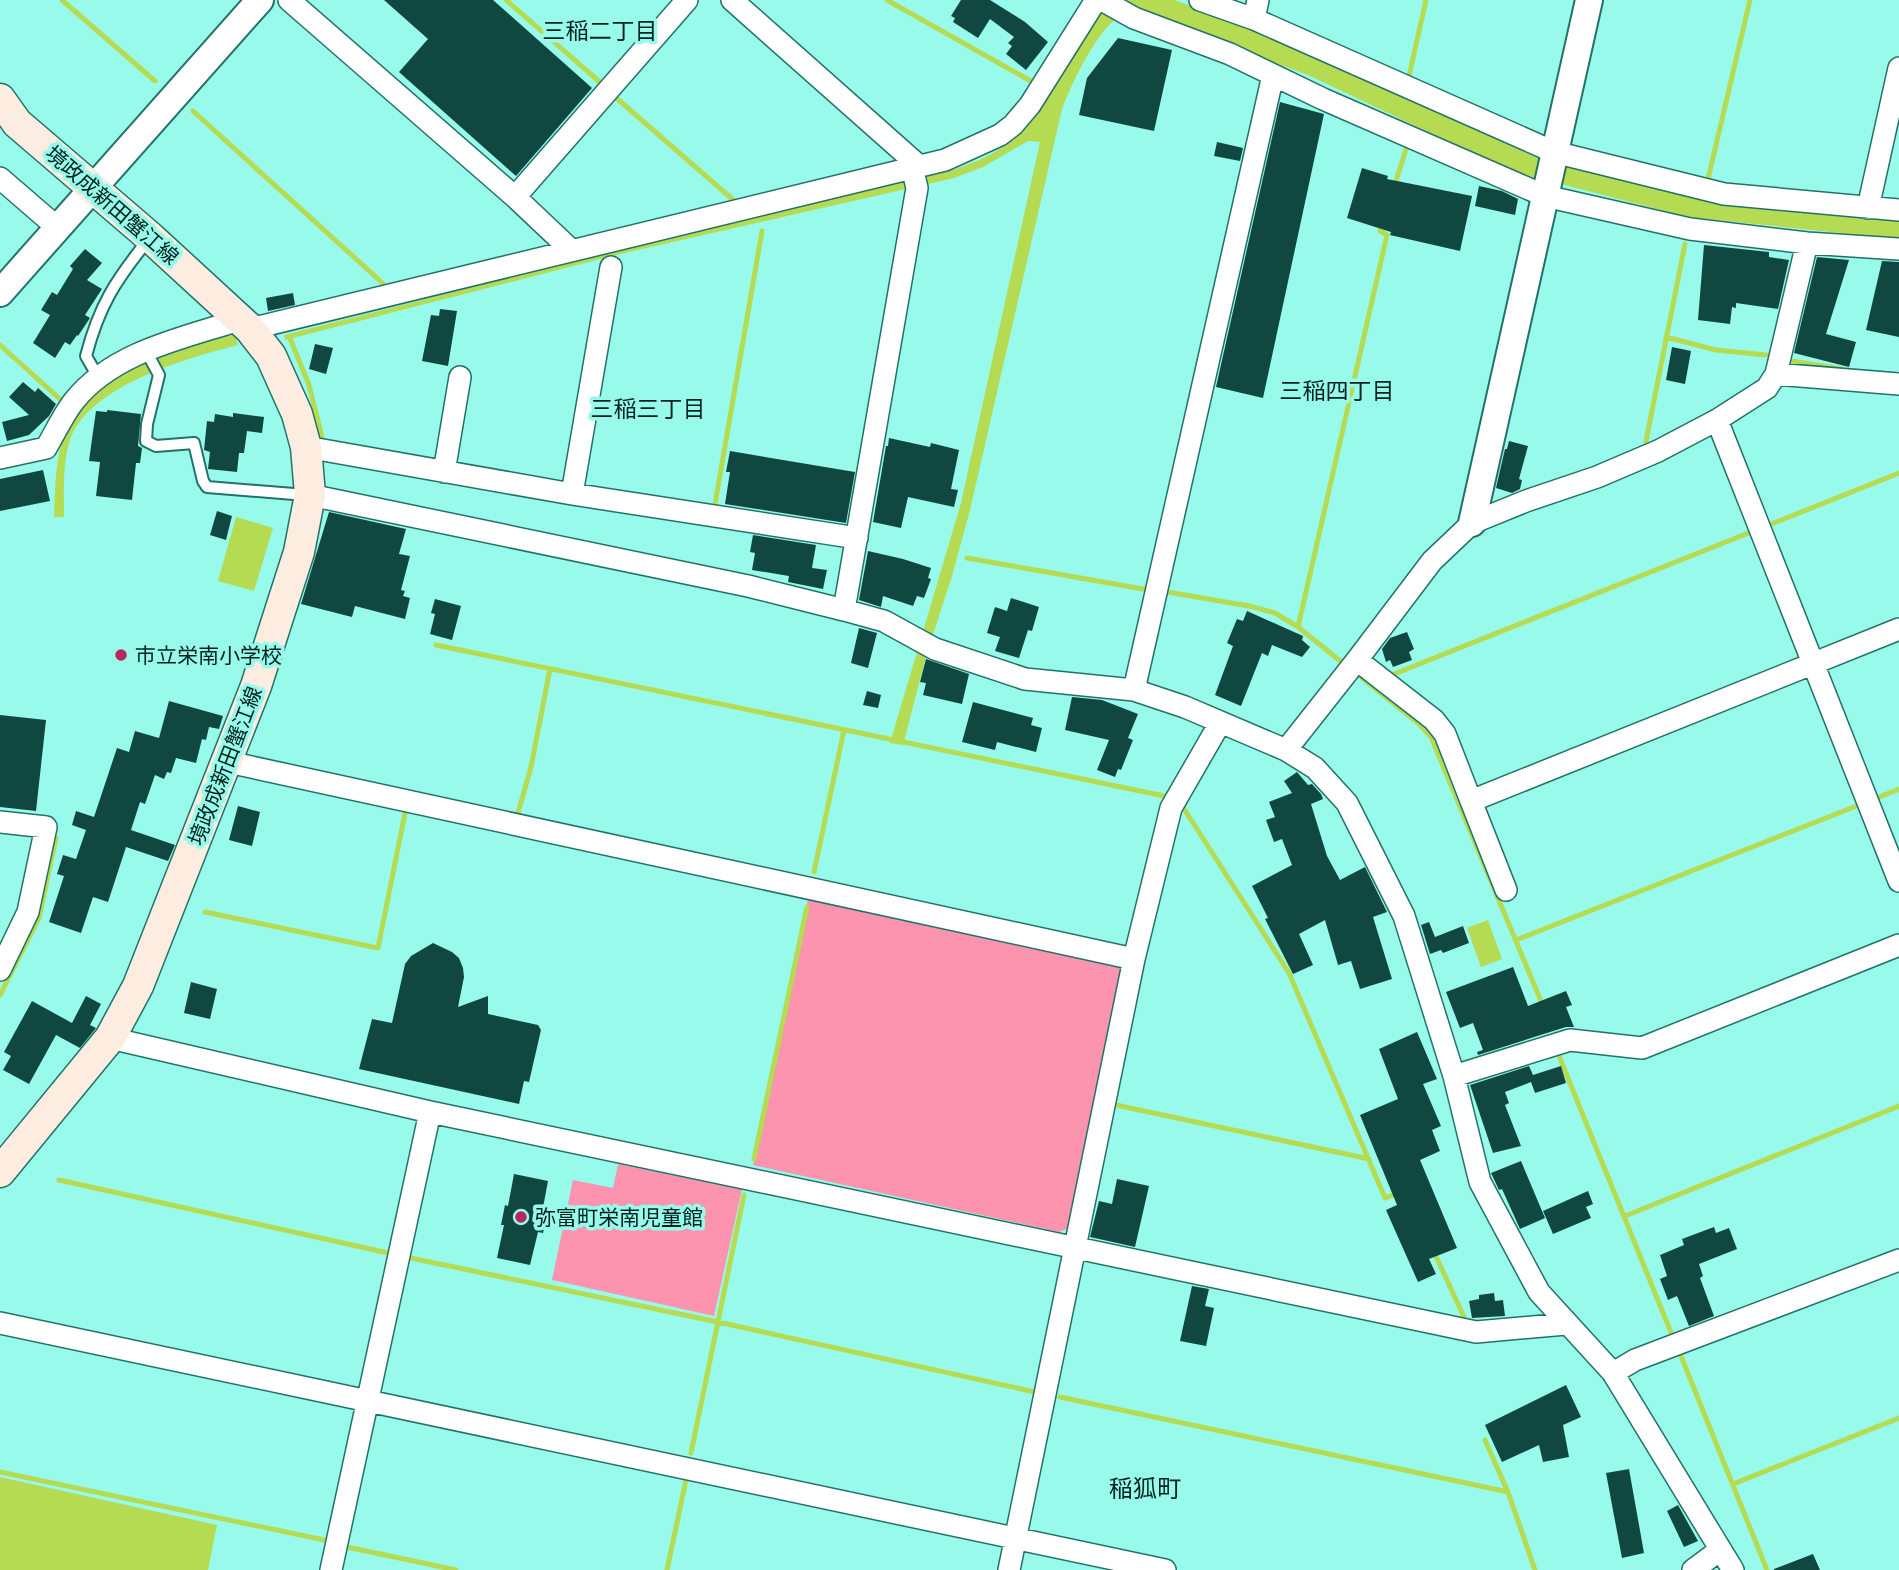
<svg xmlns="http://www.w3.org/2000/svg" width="1899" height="1570" font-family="'Space Grotesk','Noto Sans JP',sans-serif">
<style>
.green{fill:#fc93af}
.water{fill:#b5db52}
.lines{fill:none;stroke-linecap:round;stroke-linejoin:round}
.stream{stroke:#b5db52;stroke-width:5}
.building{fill:#104841}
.service-casing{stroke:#237268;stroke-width:14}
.minor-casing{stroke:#237268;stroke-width:24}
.tertiary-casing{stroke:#237268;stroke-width:30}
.secondary-casing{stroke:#237268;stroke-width:33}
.service{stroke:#fff;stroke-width:10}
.minor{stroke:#fff;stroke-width:21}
.tertiary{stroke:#fff;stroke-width:26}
.secondary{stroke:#fcede0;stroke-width:30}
.poi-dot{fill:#b5275e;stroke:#97faeb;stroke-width:2.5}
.labels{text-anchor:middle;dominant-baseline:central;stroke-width:7;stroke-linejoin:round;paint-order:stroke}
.street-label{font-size:21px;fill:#02221e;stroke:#97faeb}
.poi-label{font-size:21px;fill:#02221e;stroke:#97faeb;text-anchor:start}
.neighbourhood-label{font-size:23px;fill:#02221e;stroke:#97faeb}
.quarter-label{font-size:24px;fill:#02221e;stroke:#97faeb}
</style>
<rect width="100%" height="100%" fill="#97faeb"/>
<path class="green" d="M808 899 1120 967 1124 973 1069 1228 1059 1232 753 1165Z
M618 1164 742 1189 714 1316 552 1280 573 1180 613 1188Z"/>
<path class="water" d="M1105 0H1174L1237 22 1542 160 1899 216V239L1688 217 1557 183 1534 182 1308 75 1135 11C1131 12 1124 14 1120 16 1096 31 1072 83 1062 109L970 510 952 576 927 653 903 745 890 743 961 503 1040 142 1028 141 983 167 954 178 620 254 285 340 284 335 749 217 953 170C994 156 1031 137 1046 94Z
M235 335 238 345C188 358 93 384 71 437 62 461 64 492 64 517H54C55 489 55 459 65 432 74 405 122 370 148 359 174 347 206 339 235 335Z
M236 517 273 528 254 591 218 581Z
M1488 920 1502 959 1481 967 1467 928Z
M0 1477 217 1525 208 1570H0Z"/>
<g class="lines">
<path class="stream" d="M62 0 155 81
M506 0 602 84
M887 0 1036 84
M1409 76 1426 0
M614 96 738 204
M193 111 388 288
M1708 179 1750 0
M1394 187 1408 143
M289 336 309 385 323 441
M1666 337 1716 350 1766 355
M0 345 61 400
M1786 360 1842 369
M1646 441 1685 244
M714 510 762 231
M1769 525 1899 473
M967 558 1143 589
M1167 592 1249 606 1275 613 1298 627 1344 664
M1298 627 1387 235 1380 231 1383 223
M436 645 1169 797
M1357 674 1418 723 1431 737 1543 1006
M1394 674 1751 532
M1877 798 1899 789
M1181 804 1289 973 1385 1198 1398 1193
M518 813 531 767 550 669
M814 872 844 730
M205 912 378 948 405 813
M1516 940 1859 805
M0 995 39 918 56 838
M1559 1056 1672 1335
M1116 1105 1369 1159
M754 1159 807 907
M59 1180 388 1253
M1625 1216 1899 1106
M1434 1252 1464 1317
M406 1257 718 1322 1035 1392
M1681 1356 1767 1570
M1060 1397 1508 1492
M1485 1440 1508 1492 1535 1570
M691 1453 744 1195
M0 1472 324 1540
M1733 1484 1899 1418
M347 1547 456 1570
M667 1570 686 1480"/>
</g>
<path class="building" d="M384 0H493L592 88 516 176 399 72 428 39Z
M961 0H990L1025 22 1048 42 1026 70 1006 54 1012 46 1008 43 1014 37 990 19 978 38 953 22 955 18 951 16Z
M1118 38 1172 50 1154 131 1079 115 1087 78Z
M1280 102 1324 114 1263 398 1216 387Z
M1217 142 1243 148 1240 161 1214 156Z
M1362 168 1388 176 1387 179 1472 196 1460 251 1390 235 1391 232 1347 218Z
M1479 186 1502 191 1518 199 1515 215 1475 206Z
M1704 245 1769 252V257L1789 260 1778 309 1736 303V308L1732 307 1730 324 1698 320Z
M85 249 102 263 87 280 102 289 85 315 90 318 78 336 77 335 70 345 65 342 55 358 33 343 50 315 41 310 52 292 57 295 73 269 70 266Z
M1817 257 1849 260 1826 334 1856 342 1849 367 1794 353Z
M1882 261 1899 262V337L1866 330Z
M293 293 295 305 268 311 266 298Z
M440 309 457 311 448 366 422 361 431 315 439 316Z
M315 344 333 348 326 374 309 369Z
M1672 347 1691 351 1685 384 1666 380Z
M23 382 35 392 38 388 56 404 49 416 29 435 7 441 2 422 29 415 9 397Z
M107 410 141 414 138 446 142 448 140 463H136L132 500 96 496 100 462 89 461 92 439 96 411 107 412Z
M233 413 264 417 262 433 247 431 244 453H239L237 472 208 469 210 452 204 450 207 421 214 422 215 414 233 417Z
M889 438 930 447 931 443 959 450 951 489 958 490 954 507 908 497 901 528 873 522 886 446H888Z
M1509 441 1528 446 1519 479 1522 480 1520 489 1512 493 1496 488 1505 449H1507Z
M730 451 855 472 846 523 725 504 730 472H726Z
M43 470 50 501 0 511V479Z
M217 511 232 516 226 540 210 535Z
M329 512 406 529 399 554 410 556 401 590 405 591 403 596 410 598 405 619 355 606 352 617 301 604Z
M753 535 816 545 812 568 827 570 823 589 788 582 789 576 752 570 755 553 750 552Z
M868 551 903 559 931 568 928 578 931 579 924 598 917 596 913 606 883 596 881 607 859 600Z
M1011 598 1039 607 1032 631 1028 630 1019 658 995 651 1000 637 987 633 995 607 1007 611Z
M435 599 461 606 452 640 430 634 435 614 431 613Z
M1247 611 1303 636 1302 640 1310 647 1302 657 1272 645 1268 656 1262 653 1241 706 1215 695 1233 646 1227 643 1237 619 1243 621Z
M859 628 877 633 868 668 851 663Z
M1407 632 1414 649 1409 652 1412 660 1393 667 1390 660 1386 662 1382 649 1390 638Z
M926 659 969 674 962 704 923 695 926 683 920 682Z
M867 691 881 695 878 708 863 705Z
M1072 697 1102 700 1138 714 1128 738 1133 740 1121 770 1118 769 1115 777 1097 770 1109 740 1065 730Z
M169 701 223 716 219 729 209 727 206 740 202 739 196 763 176 758 171 773 167 772 164 779 155 775 145 804 140 802 131 830 175 845 168 861 126 847 108 902 93 897 81 933 49 922 64 876 57 874 63 855 76 859 86 830 72 825 76 811 94 817 117 748 129 752 135 731 159 738Z
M973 702 1033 718 1031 725 1042 728 1036 752 997 742 995 750 962 742Z
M0 715 46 720 36 811 0 807Z
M1297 772 1308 785 1312 784 1321 794 1323 799 1311 804 1327 856 1340 880 1365 867 1387 912 1373 917 1392 979 1360 989 1351 961 1338 965 1325 920 1299 934 1313 965 1293 974 1265 919 1268 918 1252 886 1292 865 1282 839 1274 842 1266 820 1275 817 1269 802 1292 793 1284 781Z
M238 806 260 812 252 846 229 840Z
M1429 922 1435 937 1463 926 1469 943 1443 953 1441 950 1430 954 1421 925Z
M433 943 452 952 459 958 463 968 464 977 458 1007 488 996V1014L538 1025 541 1030 529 1082 524 1081 519 1104 359 1069 372 1019 392 1023 405 964 411 956Z
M1513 967 1528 1006 1566 991 1572 1005 1566 1007 1574 1027H1566L1478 1055 1477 1052 1483 1050 1473 1023 1460 1028 1446 992Z
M191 982 217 989 210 1019 184 1013Z
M86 996 101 1004 90 1025 96 1028 80 1048 56 1035 29 1084 3 1070 11 1056 4 1052 32 1001 72 1023Z
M1417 1032 1437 1079 1423 1084 1441 1126 1432 1130 1440 1151 1420 1160 1457 1248 1429 1259 1436 1274 1418 1282 1386 1210 1397 1205 1360 1115 1398 1099 1379 1049Z
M1529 1066 1533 1075 1561 1066 1566 1083 1535 1093 1531 1082 1505 1092 1509 1103 1505 1105 1521 1146 1493 1153 1470 1085Z
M1521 1161 1545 1218 1520 1229 1502 1189 1499 1190 1491 1173Z
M514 1174 548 1181 542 1213 547 1214 543 1233 538 1232 530 1265 497 1258 504 1225H501L505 1205 508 1206Z
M1117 1179 1149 1186 1135 1247 1090 1237 1099 1201 1112 1204Z
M1588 1191 1593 1204 1586 1207 1591 1218 1553 1234 1543 1211Z
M1714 1227 1716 1233 1729 1228 1737 1249 1699 1264 1703 1276 1700 1278 1714 1316 1689 1326 1677 1296 1668 1300 1660 1279 1667 1276 1660 1255 1684 1245 1682 1239Z
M1192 1286 1209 1289 1205 1306 1214 1308 1206 1346 1180 1341Z
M1494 1293 1495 1301 1503 1300 1505 1316 1472 1318 1469 1301 1479 1299V1295Z
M1566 1385 1581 1417 1563 1425 1569 1457 1543 1462 1539 1445 1502 1462 1485 1425Z
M1629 1469 1644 1553 1622 1558 1606 1473Z
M1678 1505 1698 1541 1684 1547 1667 1511Z
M1813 1554 1820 1570H1774V1569Z"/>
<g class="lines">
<g class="service-casing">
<path id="service" d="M146 351 159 375 147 424 146 441 156 446 194 443 203 481 207 487 306 495
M98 377 86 356C99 306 115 281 148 240"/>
</g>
<g class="minor-casing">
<path id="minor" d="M289 0 515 197 571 250
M732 0 918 165
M1102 0 1134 18 1230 54 1323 99 1545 196 1690 229 1807 243 1899 249
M1200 0 1254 19
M1258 0 1254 19 1554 152 1724 194 1899 210
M0 178 59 229
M515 197 687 0
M1868 208 1899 68
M250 329 945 160 1000 135 1013 125 1030 105 1096 0
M1776 374 1807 243
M1717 420 1899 881
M306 447 572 494 857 538
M0 458 46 448C55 433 63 415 74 401 114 351 184 338 242 319
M444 472 460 377
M572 494 611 267
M310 495 748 586 844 610 884 621 935 649 1025 679 1134 690 1185 707 1286 750 1315 768 1347 803 1404 916 1454 1076 1480 1182 1539 1292 1613 1373 1733 1570
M844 610 917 188 912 167
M1357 660 1434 720 1445 734 1471 801 1899 629
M1134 690 1273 75
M1286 750 1357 660 1432 561 1472 523 1526 501 1597 477 1658 451 1717 420 1767 388 1776 374 1899 384
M228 762 1134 959
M1471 801 1506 890
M0 822 46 827 28 912 0 970
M110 1038 430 1112 1438 1324 1476 1332 1566 1324
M1454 1076 1570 1040 1642 1048 1899 945
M0 1323 1165 1570
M1613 1373 1635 1360 1899 1260
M331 1570 430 1112
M1009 1570 1134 959 1171 808 1220 723
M1693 1570 1720 1550"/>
</g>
<g class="tertiary-casing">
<path id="tertiary" d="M0 293 260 0
M1472 523 1589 0"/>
</g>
<g class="secondary-casing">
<path id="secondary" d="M0 99 17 123 151 238 250 329 271 356 297 414 306 447 310 495 299 552 256 686 138 986 110 1038 0 1172"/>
</g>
<use href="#service" class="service"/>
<use href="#minor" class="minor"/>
<use href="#tertiary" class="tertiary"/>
<use href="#secondary" class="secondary"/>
</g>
<g class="poi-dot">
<circle cx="121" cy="655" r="7"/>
<circle cx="521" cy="1217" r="7"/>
</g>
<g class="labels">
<g class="street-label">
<text transform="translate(112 205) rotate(41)">境政成新田蟹江線</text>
<text transform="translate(225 766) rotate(-69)">境政成新田蟹江線</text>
</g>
<g class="poi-label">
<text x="135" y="655">市立栄南小学校</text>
<text x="535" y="1217">弥富町栄南児童館</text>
</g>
<g class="neighbourhood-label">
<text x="600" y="31">三稲二丁目</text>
<text x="1337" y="391">三稲四丁目</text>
<text x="648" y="409">三稲三丁目</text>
</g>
<g class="quarter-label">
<text x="1145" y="1488">稲狐町</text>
</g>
</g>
</svg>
